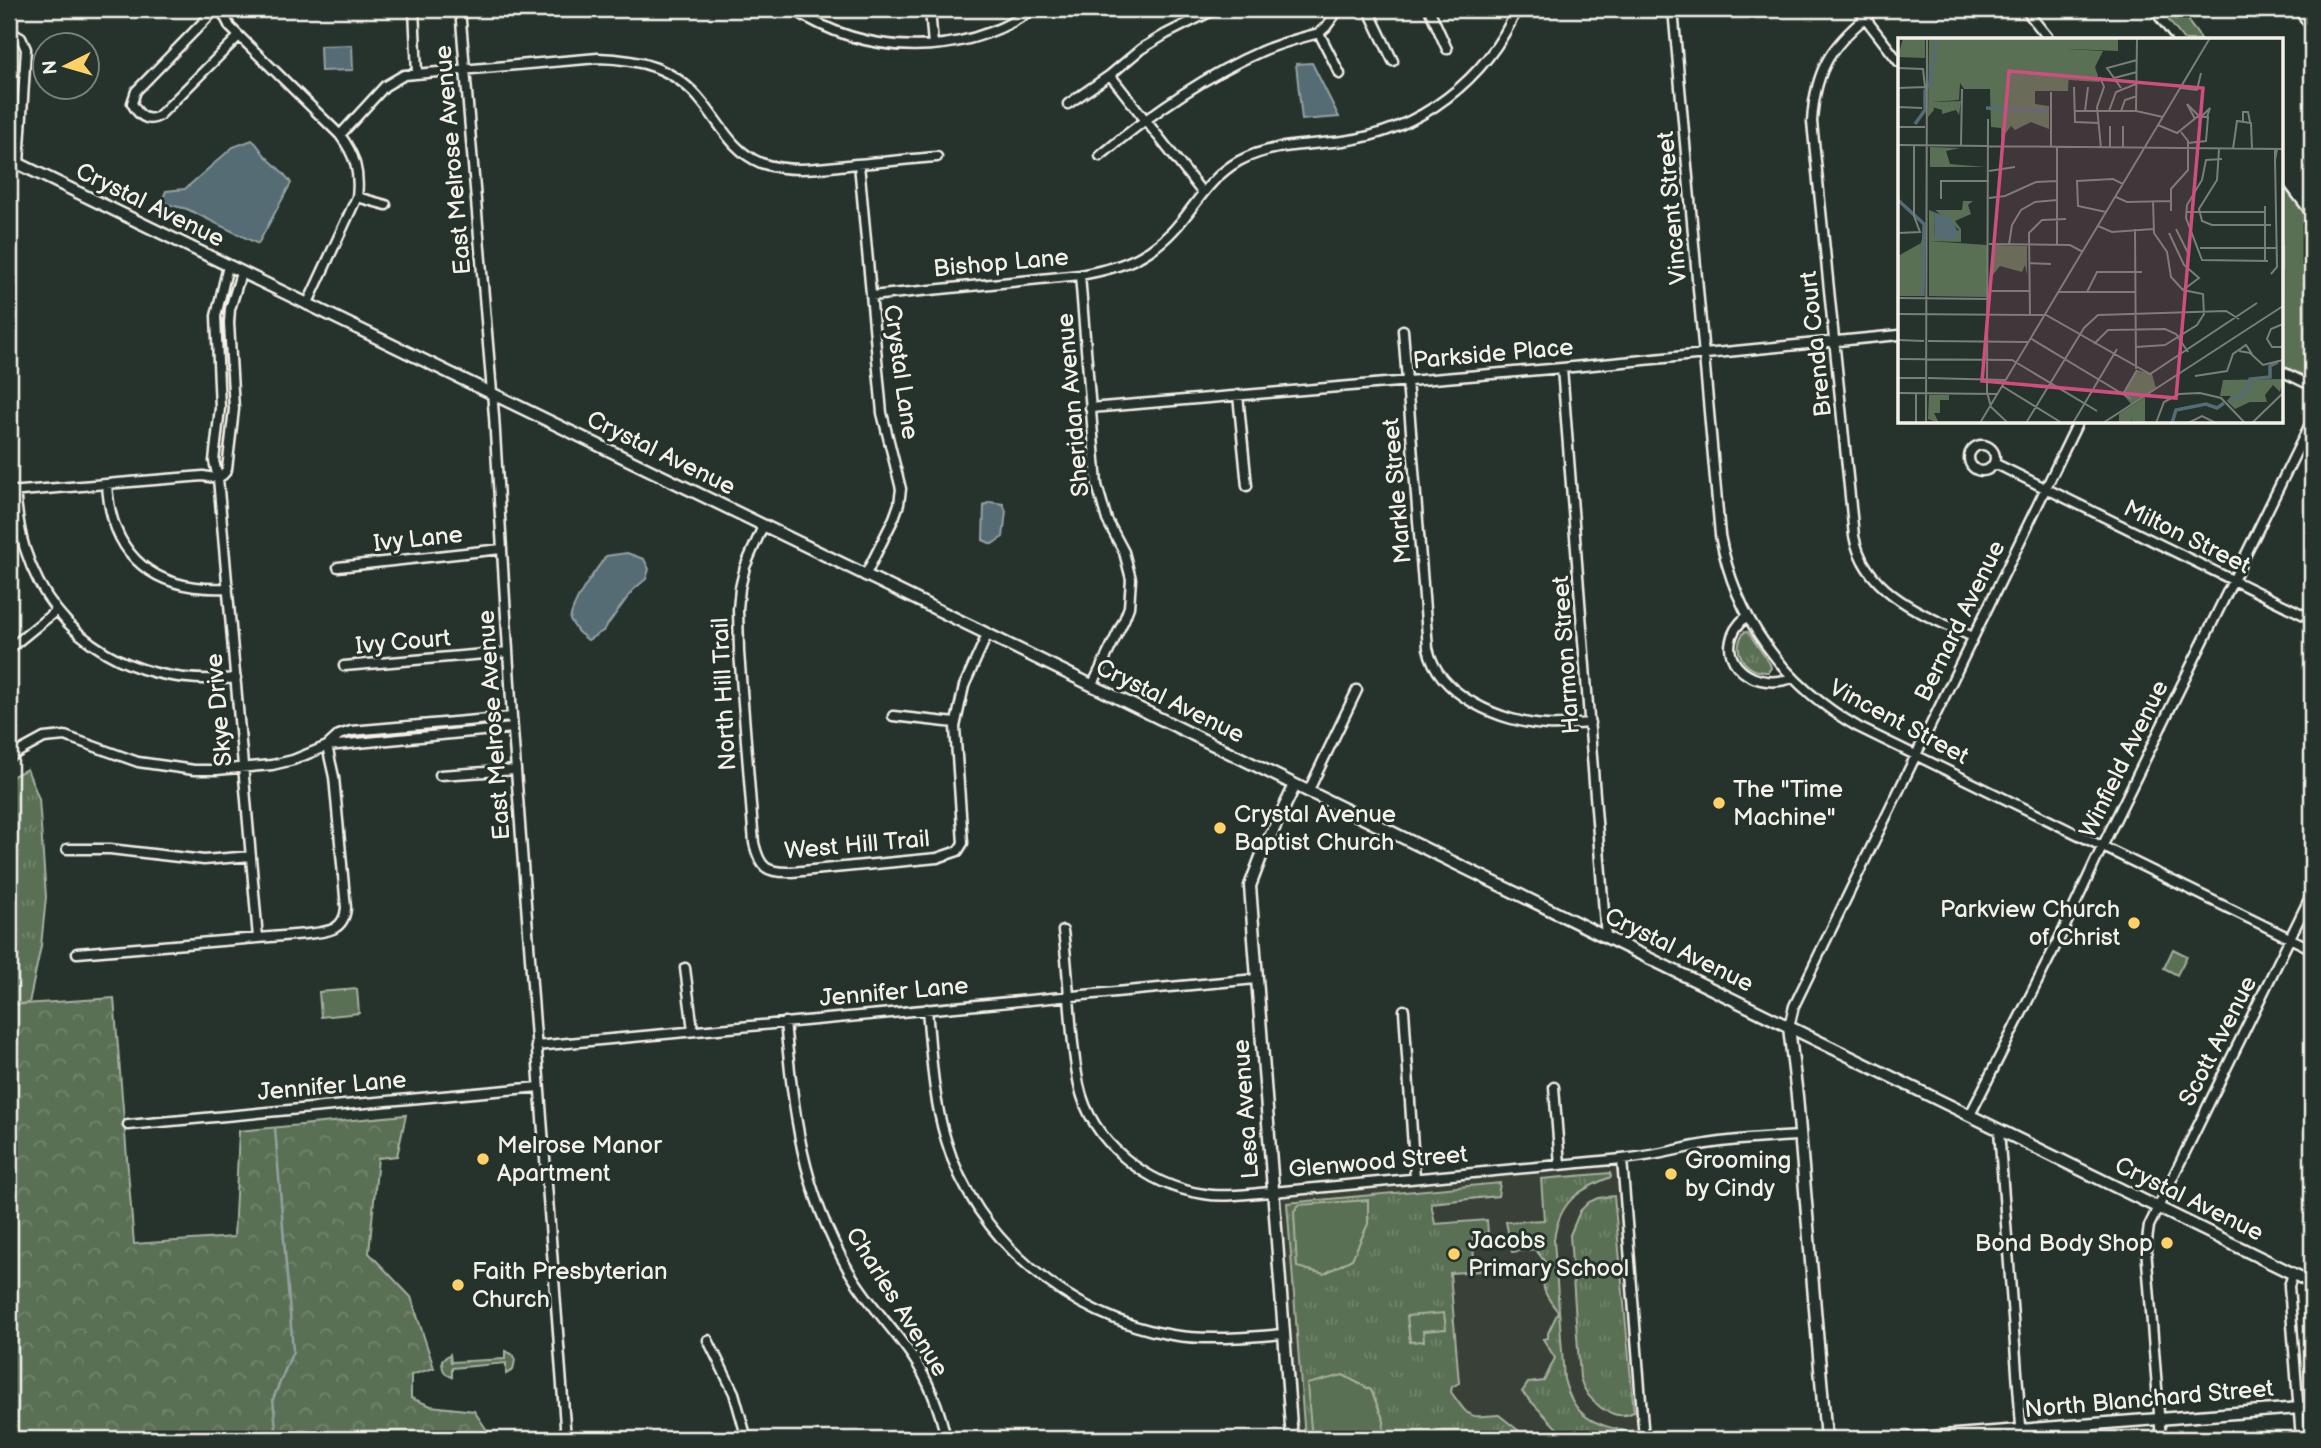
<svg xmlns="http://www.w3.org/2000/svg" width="2321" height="1448" font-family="'Balsamiq Sans',sans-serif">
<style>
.built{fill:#393f37}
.grass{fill:url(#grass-tufts);stroke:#a7b09e;stroke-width:2}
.forest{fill:url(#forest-crowns);stroke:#a7b09e;stroke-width:2}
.park{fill:#5a7054;stroke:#a7b09e;stroke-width:2}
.water{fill:#556c74;stroke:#95a1a2;stroke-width:2}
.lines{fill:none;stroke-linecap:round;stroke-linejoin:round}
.stream{stroke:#95a1a2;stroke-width:2.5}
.minor-casing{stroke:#f4f1e8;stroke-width:13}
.tertiary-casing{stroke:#f4f1e8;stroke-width:15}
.minor{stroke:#26332d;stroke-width:8}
.tertiary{stroke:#26332d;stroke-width:10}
.rail{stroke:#f4f1e8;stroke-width:2.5}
.poi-dot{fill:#ffd166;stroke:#26332d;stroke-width:2.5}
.labels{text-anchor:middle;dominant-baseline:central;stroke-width:6;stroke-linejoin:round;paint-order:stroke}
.street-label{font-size:24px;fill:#f4f1e8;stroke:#26332d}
.poi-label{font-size:24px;fill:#f4f1e8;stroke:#26332d;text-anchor:start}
.inset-river{fill:none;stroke:#556c74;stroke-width:3.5}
.inset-road{fill:none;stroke:#787f78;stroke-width:2}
.view{fill:#ce4e7e;fill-opacity:0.15;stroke:#ce4e7e;stroke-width:3.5}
.inset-edge{fill:none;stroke:#f4f1e8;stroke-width:3.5}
</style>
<defs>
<pattern id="grass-tufts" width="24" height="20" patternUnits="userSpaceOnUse" patternTransform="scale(1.75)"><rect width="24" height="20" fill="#5a7054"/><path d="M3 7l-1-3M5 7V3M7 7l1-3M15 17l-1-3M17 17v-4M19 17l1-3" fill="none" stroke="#72856d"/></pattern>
<pattern id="forest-crowns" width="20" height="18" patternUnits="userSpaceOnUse" patternTransform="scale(1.75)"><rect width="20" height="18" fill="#5a7054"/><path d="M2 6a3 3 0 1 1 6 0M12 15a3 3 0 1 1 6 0" fill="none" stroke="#72856d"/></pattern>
</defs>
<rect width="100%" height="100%" fill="#26332d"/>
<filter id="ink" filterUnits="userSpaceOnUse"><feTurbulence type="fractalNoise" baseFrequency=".0143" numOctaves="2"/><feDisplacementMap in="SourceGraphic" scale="14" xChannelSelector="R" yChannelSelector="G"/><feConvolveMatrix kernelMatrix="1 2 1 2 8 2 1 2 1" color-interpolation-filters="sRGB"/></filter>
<g filter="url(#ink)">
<path class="built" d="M1622 1159 1644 1439H1292L1273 1192Z"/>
<path class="grass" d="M1745 631 1748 632 1770 664 1771 668 1768 672C1746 674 1729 650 1745 631Z
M27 769 39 799 46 897 41 946 29 1003 9 1005V778Z
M1610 1173 1611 1177C1577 1190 1559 1202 1554 1240L1564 1379C1574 1419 1594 1424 1632 1433L1567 1439 1522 1392 1528 1383 1544 1381 1555 1358 1543 1339 1548 1338V1333L1558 1312C1545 1294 1538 1288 1549 1267L1535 1249 1512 1252 1506 1222 1544 1220 1541 1179Z
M1500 1183 1498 1196 1431 1203 1435 1224 1487 1220 1489 1246 1480 1245 1479 1237H1473L1474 1264 1481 1265 1482 1271 1450 1273 1459 1383 1452 1387 1451 1392C1470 1418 1466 1418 1499 1415L1529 1439H1305L1287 1203Z
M1614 1196 1634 1412C1611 1424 1586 1399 1580 1378L1570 1235 1580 1211 1589 1202 1598 1198Z
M505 1351 512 1354 515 1360 513 1370 506 1374V1363L452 1368V1377C443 1374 442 1368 442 1360L450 1354 451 1362 505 1359Z"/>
<path class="forest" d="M2160 9H2187L2190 24 2202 40H2184Z
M114 998 134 1244 234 1237 239 1131 406 1115 397 1156 378 1158 369 1253 411 1297 434 1368 411 1375V1398L431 1406 474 1411 493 1439H9V1005Z"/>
<path class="park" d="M2281 182 2312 223V387L2281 371Z
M2173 949 2187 956 2177 975 2164 968Z
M357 989 359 1013 321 1017 319 992Z
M1368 1200V1224L1352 1259 1324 1274 1297 1267 1294 1211 1299 1205Z
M1444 1313 1446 1329 1423 1331 1424 1341 1410 1342 1407 1316Z
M1343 1375 1371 1390 1384 1421 1383 1439H1312L1307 1384Z"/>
<path class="water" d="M352 45 353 70 321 71 320 46Z
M1312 63 1339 117 1302 120 1296 64Z
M252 140C258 144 259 148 263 153 272 164 283 170 291 183L258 244 187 209 166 204 163 198 166 191 185 189 233 147Z
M990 502 1003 504 1006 511 1003 537 992 544 983 540 984 505Z
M627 553 644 559 649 569 646 579 633 590 603 631 588 640 578 632 570 620C573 600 594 573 606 556Z"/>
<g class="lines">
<path class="stream" d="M275 1128 293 1351 273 1399 277 1439"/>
<g class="minor-casing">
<path id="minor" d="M216 9 136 91 132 103C138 115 147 123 159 116L239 36
M221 9 230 27 340 135C355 155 360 172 357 197L307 305
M414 9 417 73
M460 9 494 416 512 717 566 1439
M793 9C866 57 961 59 1034 9
M930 9 933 45
M1368 9 1393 61
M1429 9 1447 49
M1673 9 1720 535C1735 618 1784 685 1858 727L2312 949
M1858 9 1899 62
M1876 9C1834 42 1815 66 1812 122L1854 536C1865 594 1925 615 1973 637
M2025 9 2050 40
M2298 9 2312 28
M9 31 21 38 26 49 19 164
M1319 33 1340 74
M1110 75 1202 192
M1068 104 1110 75 1141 49 1166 34 1216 9
M340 135 385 86 404 75 598 58C640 59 675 68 702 102 721 125 732 151 761 163 792 174 826 167 857 164 884 162 910 159 937 157
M1100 156C1150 114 1202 77 1262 51 1280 43 1300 38 1319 33L1326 27 1339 9
M859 164 882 413 901 489 899 504 894 518 865 576
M357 197 386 205
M228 266 216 316 220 408 214 461 218 478 258 938
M1080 275 1097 485 1107 520 1124 552 1131 579 1129 607 1124 620 1092 686
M871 296 1080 275C1126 267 1155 255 1184 218 1201 196 1214 175 1239 161 1271 144 1308 145 1343 141 1419 131 1486 80 1517 9
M1403 330 1428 648C1438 696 1503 723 1547 725 1562 726 1576 724 1590 723
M1562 368 1606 938
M2281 371 2312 386
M1238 395 1247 486
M1090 408 1562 368 1899 335
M1969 458a13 13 0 1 1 26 0a13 13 0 1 1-26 0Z
M1994 463 2312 619
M107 484C111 558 156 592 228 588
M15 491C17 511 19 530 25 549 56 645 140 687 236 678
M9 492 203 476C214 478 222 480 227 469L234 409 229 323 230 309 241 273
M763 526 745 567 740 588 738 609 739 652 754 843C760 868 766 873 792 872L937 858 958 851 963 843 955 727 964 686 987 635
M338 567 501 549
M1747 616C1706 651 1747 694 1792 678
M9 649 57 610
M344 666 508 652
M893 716 955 723
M327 746 339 735 351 731 512 717
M9 757 44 738 65 736 138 762 194 770H216L272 765 293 760 327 746 513 728
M440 775 516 770
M1308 792 1357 690
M67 849H110L204 860 251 856
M1063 931C1070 981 1069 1037 1079 1085 1091 1142 1147 1186 1204 1194 1226 1198 1251 1193 1273 1192L1622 1159C1644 1157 1659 1154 1681 1149 1719 1140 1761 1138 1800 1136
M77 953 307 934C327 932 344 931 346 908L334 777 327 746
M685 968 693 1030
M927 1009C931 1053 933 1098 946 1140 975 1240 1070 1318 1172 1335 1209 1341 1246 1337 1284 1334
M1404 1010 1415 1178
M785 1022C794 1115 801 1188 849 1271 867 1302 892 1327 912 1356 929 1381 940 1410 946 1439
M1789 1027 1794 1006 2078 422
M536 1046 1256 979
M1554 1087 1560 1165
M1970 1115 2061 935 2103 845 2312 420
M128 1125 539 1087
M1999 1130 2022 1439
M1622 1159 1644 1439
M2293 1274 2289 1286 2301 1439
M708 1340 734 1393 747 1439
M2161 1439 2146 1248 2149 1226 2312 893"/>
</g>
<g class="tertiary-casing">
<path id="tertiary" d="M9 159 977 629 2312 1283
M1789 1027 1797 1096 1826 1439
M1292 1439 1250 886 1264 849 1295 785
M1904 1439 2312 1407"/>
</g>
<use href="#minor" class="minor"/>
<use href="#tertiary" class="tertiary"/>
<path class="rail" d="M2147 9 2171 40
M2281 182 2312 223"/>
</g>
</g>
<g class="poi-dot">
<circle cx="1719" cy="803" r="7"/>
<circle cx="1220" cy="828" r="7"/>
<circle cx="2134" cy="923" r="7"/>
<circle cx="483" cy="1159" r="7"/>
<circle cx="1671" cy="1174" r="7"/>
<circle cx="2167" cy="1243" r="7"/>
<circle cx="1454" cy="1254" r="7"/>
<circle cx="458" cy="1285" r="7"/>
</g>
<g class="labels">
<g class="street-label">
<text transform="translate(453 160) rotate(-95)">East Melrose Avenue</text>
<text transform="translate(150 205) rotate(26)">Crystal Avenue</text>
<text transform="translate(1672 208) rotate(-95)">Vincent Street</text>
<text transform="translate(1001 263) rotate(-5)">Bishop Lane</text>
<text transform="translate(1816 344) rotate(-96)">Brenda Court</text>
<text transform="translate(1493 354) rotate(-5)">Parkside Place</text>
<text transform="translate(901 372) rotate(82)">Crystal Lane</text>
<text transform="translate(1073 405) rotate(-95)">Sheridan Avenue</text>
<text transform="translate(661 453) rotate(26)">Crystal Avenue</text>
<text transform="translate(1397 491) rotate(-95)">Markle Street</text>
<text transform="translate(2187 537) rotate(26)">Milton Street</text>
<text transform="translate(418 539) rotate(-6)">Ivy Lane</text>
<text transform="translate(1960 621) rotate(-64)">Bernard Avenue</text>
<text transform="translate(403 642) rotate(-5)">Ivy Court</text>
<text transform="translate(1566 655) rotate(-94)">Harmon Street</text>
<text transform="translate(724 694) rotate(-93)">North Hill Trail</text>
<text transform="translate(1170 701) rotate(26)">Crystal Avenue</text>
<text transform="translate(219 710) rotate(-95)">Skye Drive</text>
<text transform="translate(1899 722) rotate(28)">Vincent Street</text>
<text transform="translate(494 725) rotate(-94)">East Melrose Avenue</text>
<text transform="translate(2124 759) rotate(-64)">Winfield Avenue</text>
<text transform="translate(857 845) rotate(-5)">West Hill Trail</text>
<text transform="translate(1679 950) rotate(26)">Crystal Avenue</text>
<text transform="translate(894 992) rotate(-5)">Jennifer Lane</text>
<text transform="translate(2218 1041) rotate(-63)">Scott Avenue</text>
<text transform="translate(332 1086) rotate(-5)">Jennifer Lane</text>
<text transform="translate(1246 1109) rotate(-94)">Lesa Avenue</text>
<text transform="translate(1378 1162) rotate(-5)">Glenwood Street</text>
<text transform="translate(2189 1199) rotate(26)">Crystal Avenue</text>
<text transform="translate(897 1302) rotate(58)">Charles Avenue</text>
<text transform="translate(2149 1399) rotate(-5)">North Blanchard Street</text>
</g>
<g class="poi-label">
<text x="1733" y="789">The "Time<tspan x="1733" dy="28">Machine"</tspan></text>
<text x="1234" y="814">Crystal Avenue<tspan x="1234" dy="28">Baptist Church</tspan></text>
<text x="2120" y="909" text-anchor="end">Parkview Church<tspan x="2120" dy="28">of Christ</tspan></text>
<text x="497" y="1145">Melrose Manor<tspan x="497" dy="28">Apartment</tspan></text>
<text x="1685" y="1160">Grooming<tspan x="1685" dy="28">by Cindy</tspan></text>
<text x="1468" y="1240">Jacobs<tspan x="1468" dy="28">Primary School</tspan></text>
<text x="2153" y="1243" text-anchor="end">Bond Body Shop</text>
<text x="472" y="1271">Faith Presbyterian<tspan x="472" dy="28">Church</tspan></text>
</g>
</g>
<g transform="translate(1898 38)">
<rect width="385" height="385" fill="#26332d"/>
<path d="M5 0H27V20L0 19ZM170 0H220V13L170 11ZM197 29 202 44 170 42V30ZM63 63 61 77 58 72 44 76V72L34 69V64ZM32 109 62 110 48 113 52 126 88 129H32ZM25 196 24 258H0V218L23 205ZM94 207 129 208V237L127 227 124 234 102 228 94 238ZM31 357H51V362H42V375H36L41 385 30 381ZM247 359V384L234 385V380L233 385H221V376Z" fill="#5a7054"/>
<path d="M31 0H170V11L205 13 197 29 187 33 171 30 170 53H137V66L151 68V91L133 84 117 92 113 88 103 101V90L93 89 92 51H66L62 45 61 62 34 64 36 72 30 79ZM65 163H75L70 167 73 176 57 183 63 191V204L31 203V172L36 174 37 200 61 192 37 172H64ZM385 341 382 354 375 347 367 357 369 364H352L337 371 329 363 333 358H322L325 342Z" fill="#5a7054"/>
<path d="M31 203 89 207 90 259 31 258ZM239 332 254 336 258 350 233 366 225 356Z" fill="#5a7054"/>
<path d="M36 174 53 180 61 197 54 202 37 200Z" fill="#556c74"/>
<path class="inset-river" d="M88 70 151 73M17 86 27 72V53L32 45 39 0M0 162 26 186 25 258M330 364 348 355 352 341 372 339V328L380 324M274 385 278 372 308 366 319 370 326 365"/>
<path class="inset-road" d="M239 1 238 73 265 79M0 30 25 31 27 49 0 50M202 39 206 49 199 69 203 110M216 40 239 34M176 49 177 84 201 85M223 50 209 30 239 22M283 50 299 52 303 35M153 54V109M0 69 24 70M176 73H240M187 73 190 49M211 73 218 54 238 46M223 73 227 62 239 58M303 79 312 70 309 79M90 81 89 354 93 369 110 385M297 81 289 66 302 79M345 83V74H350L352 84M260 87 279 95 299 79H310L308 103 290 105M225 88V110M0 89H27M0 107 385 111M63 108 64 51M159 109V206M212 110V88M321 111 319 142 301 171 304 183 314 187H373M335 111 339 83 353 85 354 111M377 111V122L379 111M324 121 308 122 304 142 289 167 288 180 304 222 370 223M91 133 117 129M218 159 229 164 273 163M91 160 107 158 138 144 159 143M43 161V143H91M367 168V223M273 173V151L290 132V103L283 94M208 174 180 168 179 143 215 141 225 146M288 174H367M16 178V107M200 188 214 194 255 191M237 191 238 331M278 191 290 215 289 230M0 195 22 194 16 178M271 195 286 227 301 240 285 252M91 206 172 207 185 214M111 206 114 187 123 172 137 164 159 162M302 210H378M131 225 153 226M373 236 379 229 377 122M92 253H131M160 254H237M189 254 199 234H244M0 260 92 261M0 276 148 277 252 336 359 265M132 277 131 195 144 182 168 181M385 286 373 291 369 301 374 309H385M132 300 233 361M0 302 26 303M30 303 130 304M196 306 210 292 267 291 278 296 290 314M238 309 267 307 299 287 306 276 305 256 285 252 273 239 269 214 256 195 255 163M341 313 352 315 365 327 385 322M0 321 114 322 199 373M297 338 329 333 335 316 348 307 354 316M0 340H27M30 340 107 342M104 348 164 385M0 355 99 356M225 356 239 332M18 385V355M28 385 29 0M82 385 312 0M128 385 186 290 200 277 328 273 341 281M175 385 219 311M205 385 385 268M258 385 266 364 281 356 302 355 323 360 347 385M290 385 304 378 318 385M354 385 385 355"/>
<path class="view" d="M111 33 305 50 278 360 84 343Z"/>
<rect width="385" height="385" class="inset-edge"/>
</g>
<rect width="2321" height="1448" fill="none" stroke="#26332d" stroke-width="35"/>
<rect x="18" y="18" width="2286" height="1413" fill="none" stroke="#f4f1e8" stroke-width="2.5" filter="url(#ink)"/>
<g transform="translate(66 66) rotate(265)"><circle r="33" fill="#26332d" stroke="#787f78" stroke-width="2"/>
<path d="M0-5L12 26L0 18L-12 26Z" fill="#ffd166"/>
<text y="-10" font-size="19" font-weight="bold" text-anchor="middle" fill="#f4f1e8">N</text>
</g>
</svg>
